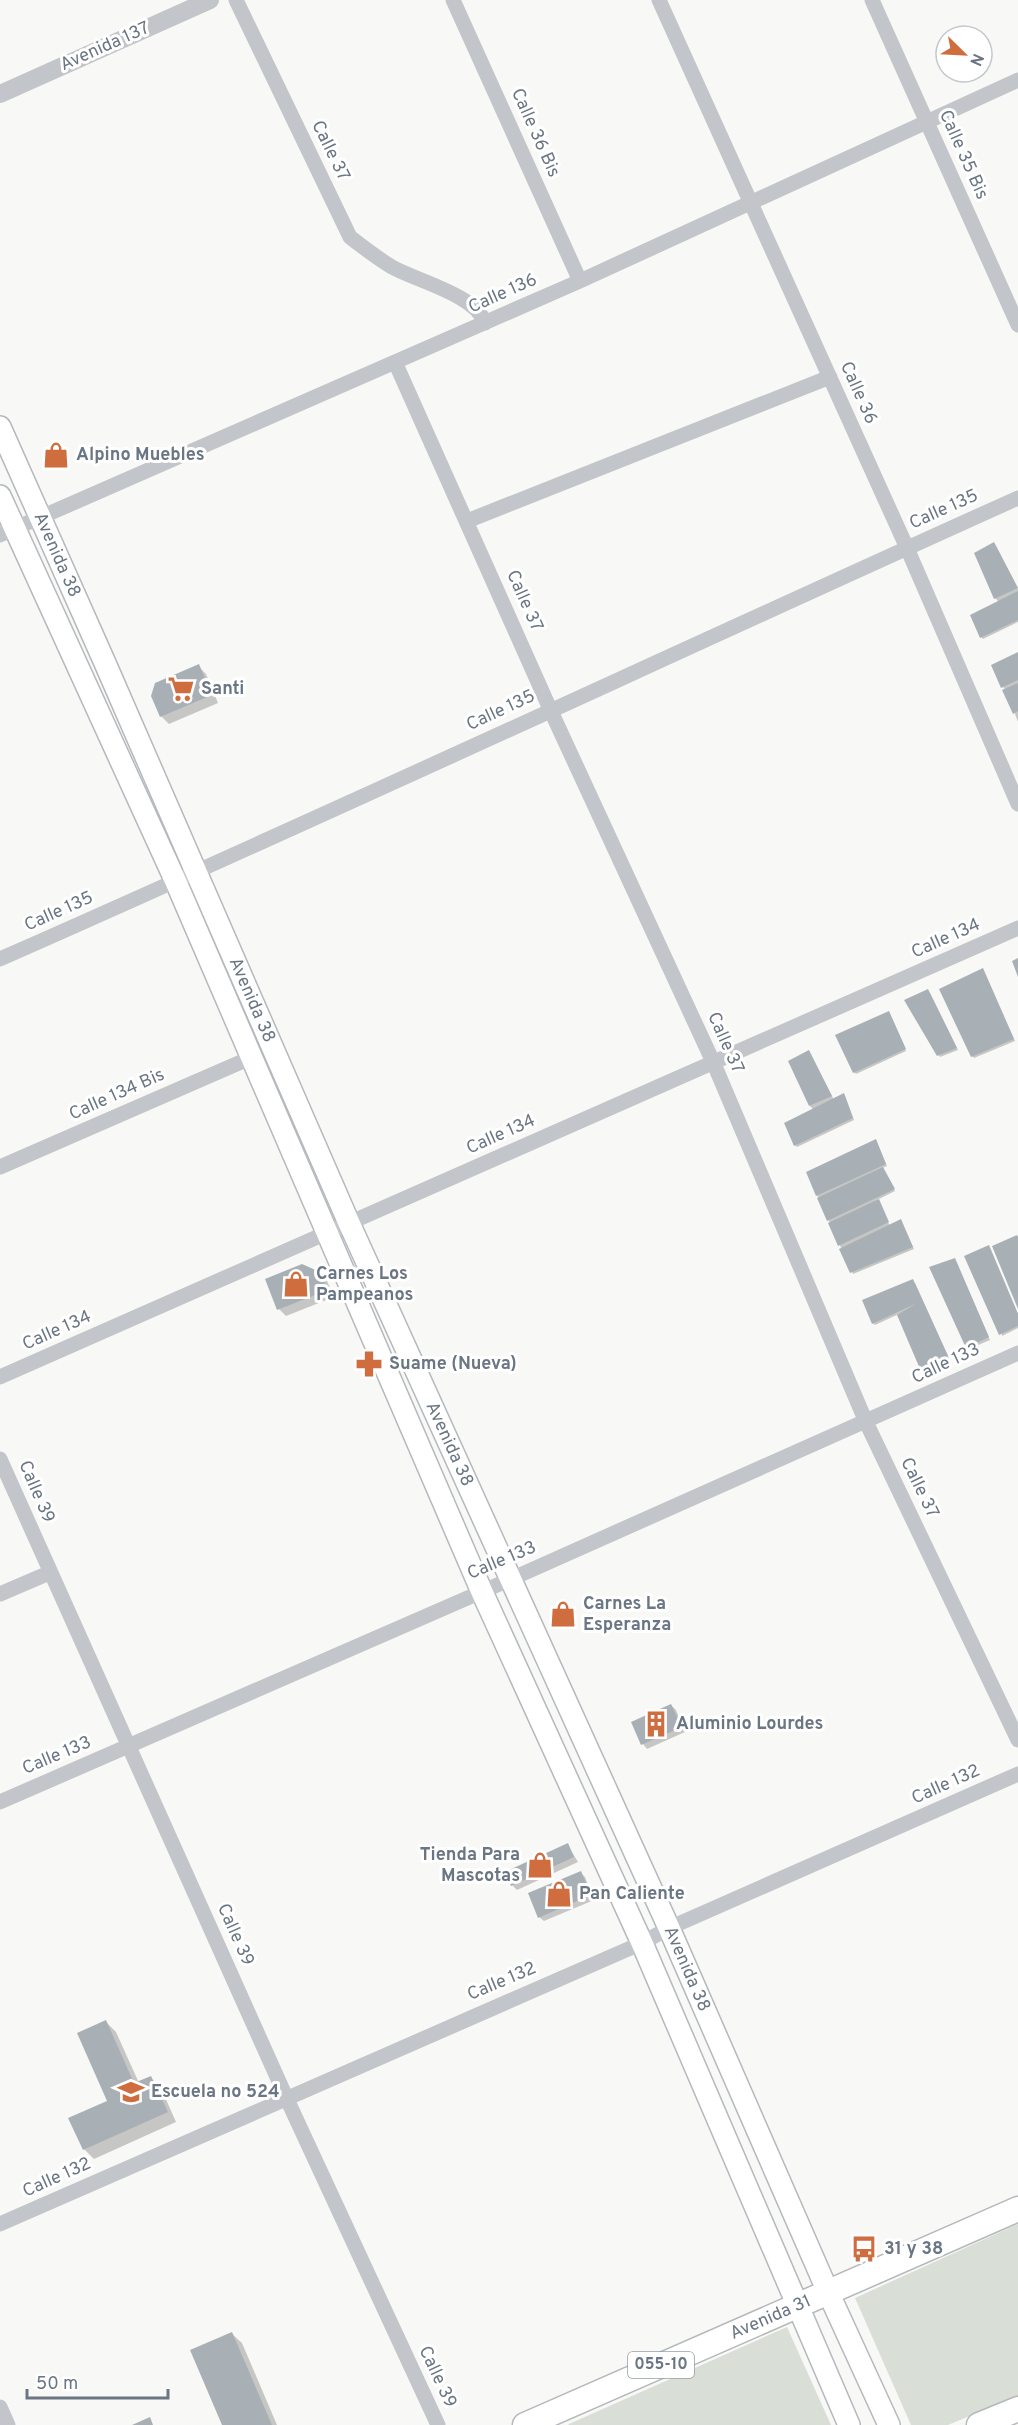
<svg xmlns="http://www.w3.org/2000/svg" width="1018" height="2425" font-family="Overpass,sans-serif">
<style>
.green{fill:#d9ded7}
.shadow{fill:#0003}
.building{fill:#a9b0b5}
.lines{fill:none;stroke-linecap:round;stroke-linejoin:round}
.secondary-casing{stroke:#b5b9bd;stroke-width:24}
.trunk-casing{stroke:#b5b8bb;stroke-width:27}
.minor{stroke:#c2c5c9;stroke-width:15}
.tertiary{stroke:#c2c5c9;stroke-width:18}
.secondary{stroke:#fff;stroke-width:21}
.trunk{stroke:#fff;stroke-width:24}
.labels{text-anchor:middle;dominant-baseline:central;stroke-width:6;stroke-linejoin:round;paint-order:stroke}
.shield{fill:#fff;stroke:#979fa8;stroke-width:1.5}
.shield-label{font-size:16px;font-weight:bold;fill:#6a7683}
.street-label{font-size:18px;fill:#6a7683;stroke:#fff}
.poi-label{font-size:18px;font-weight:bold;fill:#6a7683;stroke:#fff;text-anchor:start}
</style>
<rect width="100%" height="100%" fill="#f8f8f6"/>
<path class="green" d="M1018 2224V2396L948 2425H911L855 2298Z
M787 2327 831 2425H568L569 2424Z"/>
<path class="shadow" d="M996 546 1018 589V622L983 639 981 637 999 602 995 598Z
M1018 654V722L1006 690 1003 687Z
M198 666 206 674 218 703 169 724 161 716Z
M984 972 1015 1041 974 1058 972 1056Z
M930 993 958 1050 940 1057 939 1055Z
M889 1013 906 1051 856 1074 854 1072Z
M810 1054 834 1100 845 1096 854 1120 797 1147 795 1145 814 1110 810 1106Z
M877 1143 887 1166 882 1168 895 1191 877 1200 890 1226 902 1223 914 1249 853 1274 817 1195Z
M990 1249 1018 1314V1328L1002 1336Z
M956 1262 990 1340 969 1349 967 1347Z
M320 1273 327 1281 334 1297 286 1316 279 1309Z
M915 1283 949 1358 923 1370 899 1314 875 1325 873 1323Z
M671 1705 676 1710 685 1732 647 1749 643 1744Z
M567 1844 578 1862 517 1890 513 1886 507 1873Z
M580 1872 585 1877 594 1900 544 1921 539 1917Z
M106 2022 116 2032 139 2083 151 2078 161 2088 176 2122 94 2159 84 2149 109 2102Z
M232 2334 242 2343 277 2425H224Z"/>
<path class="building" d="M994 542 1018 588 994 599 974 553Z
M1018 591V620L980 638 970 615Z
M1018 652V680L1001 688 991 665Z
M199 664 212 695 160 717 151 696 155 683Z
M1018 683V711L1013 714 1002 690Z
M1018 958V977L1012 961Z
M983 968 1014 1039 971 1057 939 989Z
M928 989 957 1048 937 1056 904 1000Z
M889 1011 906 1049 853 1073 835 1035Z
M809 1050 832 1096 809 1106 788 1061Z
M844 1093 853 1118 794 1146 784 1123Z
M876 1139 886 1164 816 1196 806 1172Z
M883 1167 895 1189 827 1221 817 1198Z
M879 1199 889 1222 838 1246 828 1223Z
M901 1219 913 1247 850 1273 839 1249Z
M1017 1235 1018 1237V1309L992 1246Z
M989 1245 1018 1314V1326L999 1335 964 1256Z
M955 1258 989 1337 966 1348 929 1267Z
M302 1264 320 1272 328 1290 277 1310 265 1279Z
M913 1279 948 1356 920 1369 897 1315 917 1303 872 1324 862 1300Z
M671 1704 682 1727 641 1745 631 1722Z
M568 1843 574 1857 511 1886 505 1872Z
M581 1871 591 1895 538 1918 528 1893Z
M106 2020 134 2083 151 2076 168 2112 83 2150 68 2118 107 2101 77 2033Z
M232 2332 272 2425H222L190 2350Z
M150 2417 153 2425H132Z"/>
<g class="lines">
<g class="secondary-casing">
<g id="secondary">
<path id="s1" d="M0 427 105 663 349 1223 669 1928 828 2292 889 2425"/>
<path d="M0 496 176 882 482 1592 642 1943 849 2425"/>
</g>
</g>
<g class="trunk-casing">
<g id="trunk">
<path id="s2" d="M525 2425 1018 2209"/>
<path d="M979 2425 1018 2409"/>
</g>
</g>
<path class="minor" d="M236 0 350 237C364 248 377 258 392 267 417 281 476 295 485 323
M453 0 580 281
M659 0 907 548 1018 804
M872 0 1018 325
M395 362 550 709 714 1064 866 1422 1018 1740
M467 521 830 377
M0 535 580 281 1018 80
M0 959C341 809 678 651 1018 498
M0 1167 250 1058
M0 1377 1018 928
M0 1459 286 2097 438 2425
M0 1594 49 1573
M0 1802 511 1579 1018 1353
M0 2224 642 1943 669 1928 1018 1774
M0 2407 8 2425"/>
<path class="tertiary" d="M0 94 210 0"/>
<use href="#secondary" class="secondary"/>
<use href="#trunk" class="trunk"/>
</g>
<defs>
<g id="shop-bare" transform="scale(2.07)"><path d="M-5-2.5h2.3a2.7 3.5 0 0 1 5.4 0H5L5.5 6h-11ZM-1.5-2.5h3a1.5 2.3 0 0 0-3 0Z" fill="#cf6d3e" stroke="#fff" stroke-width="2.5" paint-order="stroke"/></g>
<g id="supermarket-bare" transform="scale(2.07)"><path d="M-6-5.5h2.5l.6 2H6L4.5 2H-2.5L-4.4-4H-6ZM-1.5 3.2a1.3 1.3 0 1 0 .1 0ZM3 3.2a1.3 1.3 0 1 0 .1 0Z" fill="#cf6d3e" stroke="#fff" stroke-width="2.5" paint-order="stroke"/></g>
<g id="pharmacy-bare" transform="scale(2.07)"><path d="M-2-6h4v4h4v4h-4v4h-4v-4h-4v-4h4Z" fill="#cf6d3e" stroke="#fff" stroke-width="2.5" paint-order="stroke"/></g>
<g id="building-bare" transform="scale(2.07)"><path d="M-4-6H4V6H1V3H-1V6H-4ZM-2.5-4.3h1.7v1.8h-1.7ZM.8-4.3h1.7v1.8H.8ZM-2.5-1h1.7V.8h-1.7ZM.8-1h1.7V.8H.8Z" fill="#cf6d3e" stroke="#fff" stroke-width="2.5" paint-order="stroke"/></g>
<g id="school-bare" transform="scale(2.07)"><path d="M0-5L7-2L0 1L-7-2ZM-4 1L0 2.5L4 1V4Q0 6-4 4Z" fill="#cf6d3e" stroke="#fff" stroke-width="2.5" paint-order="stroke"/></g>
<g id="bus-bare" transform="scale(2.07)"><path d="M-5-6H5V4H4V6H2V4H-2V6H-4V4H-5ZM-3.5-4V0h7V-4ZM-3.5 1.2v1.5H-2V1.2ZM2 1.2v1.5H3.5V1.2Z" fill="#cf6d3e" stroke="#fff" stroke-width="2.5" paint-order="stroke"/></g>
</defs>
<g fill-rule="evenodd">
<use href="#shop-bare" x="56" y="455"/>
<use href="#supermarket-bare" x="181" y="689"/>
<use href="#shop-bare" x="296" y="1284"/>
<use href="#pharmacy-bare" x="369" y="1364"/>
<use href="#shop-bare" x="563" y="1614"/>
<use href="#building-bare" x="656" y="1724"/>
<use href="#shop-bare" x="540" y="1865"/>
<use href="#shop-bare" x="559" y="1894"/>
<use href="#school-bare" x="131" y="2092"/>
<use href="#bus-bare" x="864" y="2249"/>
</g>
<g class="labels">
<rect class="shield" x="628" y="2352" width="66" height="26" rx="4.5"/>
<g class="shield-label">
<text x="661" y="2365">055-10</text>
</g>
<g class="street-label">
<text transform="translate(105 47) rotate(-24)">Avenida 137</text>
<text transform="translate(535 133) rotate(66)">Calle 36 Bis</text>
<text transform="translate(330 151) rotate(64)">Calle 37</text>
<text transform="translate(963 155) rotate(66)">Calle 35 Bis</text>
<text transform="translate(503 294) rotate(-24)">Calle 136</text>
<text transform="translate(858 393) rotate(66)">Calle 36</text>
<text transform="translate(944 510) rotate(-24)">Calle 135</text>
<text stroke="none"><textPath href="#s1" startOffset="140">Avenida 38</textPath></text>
<text transform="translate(524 601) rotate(66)">Calle 37</text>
<text transform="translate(501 711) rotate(-25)">Calle 135</text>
<text transform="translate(59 912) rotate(-24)">Calle 135</text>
<text transform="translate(946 939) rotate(-24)">Calle 134</text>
<text stroke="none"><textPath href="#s1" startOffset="626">Avenida 38</textPath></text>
<text transform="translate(725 1043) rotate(66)">Calle 37</text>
<text transform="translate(117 1095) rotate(-24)">Calle 134 Bis</text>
<text transform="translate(501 1135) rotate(-24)">Calle 134</text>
<text transform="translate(57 1331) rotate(-24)">Calle 134</text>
<text transform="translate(946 1364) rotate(-25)">Calle 133</text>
<text stroke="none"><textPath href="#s1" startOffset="1112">Avenida 38</textPath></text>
<text transform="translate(919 1488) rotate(64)">Calle 37</text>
<text transform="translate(36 1492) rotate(67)">Calle 39</text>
<text transform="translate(502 1561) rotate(-23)">Calle 133</text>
<text transform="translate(57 1756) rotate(-23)">Calle 133</text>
<text transform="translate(946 1785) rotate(-24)">Calle 132</text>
<text transform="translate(235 1935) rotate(66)">Calle 39</text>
<text stroke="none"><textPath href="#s1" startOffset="1688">Avenida 38</textPath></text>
<text transform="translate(502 1982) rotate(-23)">Calle 132</text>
<text transform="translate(57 2178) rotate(-24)">Calle 132</text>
<text stroke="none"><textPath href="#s2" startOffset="268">Avenida 31</textPath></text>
<text transform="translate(437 2377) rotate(65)">Calle 39</text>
</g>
<g class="poi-label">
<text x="76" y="455">Alpino Muebles</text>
<text x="201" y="689">Santi</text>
<text x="316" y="1274">Carnes Los<tspan x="316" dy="21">Pampeanos</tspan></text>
<text x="389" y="1364">Suame (Nueva)</text>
<text x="583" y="1604">Carnes La<tspan x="583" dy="21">Esperanza</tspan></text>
<text x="676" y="1724">Aluminio Lourdes</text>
<text x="520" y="1855" text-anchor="end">Tienda Para<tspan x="520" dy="21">Mascotas</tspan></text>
<text x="579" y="1894">Pan Caliente</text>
<text x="151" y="2092">Escuela no 524</text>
<text x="884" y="2249">31 y 38</text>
</g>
</g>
<g transform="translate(964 54) rotate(114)"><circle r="28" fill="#ffffff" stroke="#c3c8cd" stroke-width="1.5"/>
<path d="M0-4.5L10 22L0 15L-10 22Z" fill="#cf6d3e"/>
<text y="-9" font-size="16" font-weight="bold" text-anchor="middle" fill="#6a7683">N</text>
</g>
<path d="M27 2389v9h141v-9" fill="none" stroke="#6a7683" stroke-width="3"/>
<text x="36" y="2389" font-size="18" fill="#6a7683" stroke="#ffffff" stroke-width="4.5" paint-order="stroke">50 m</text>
</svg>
